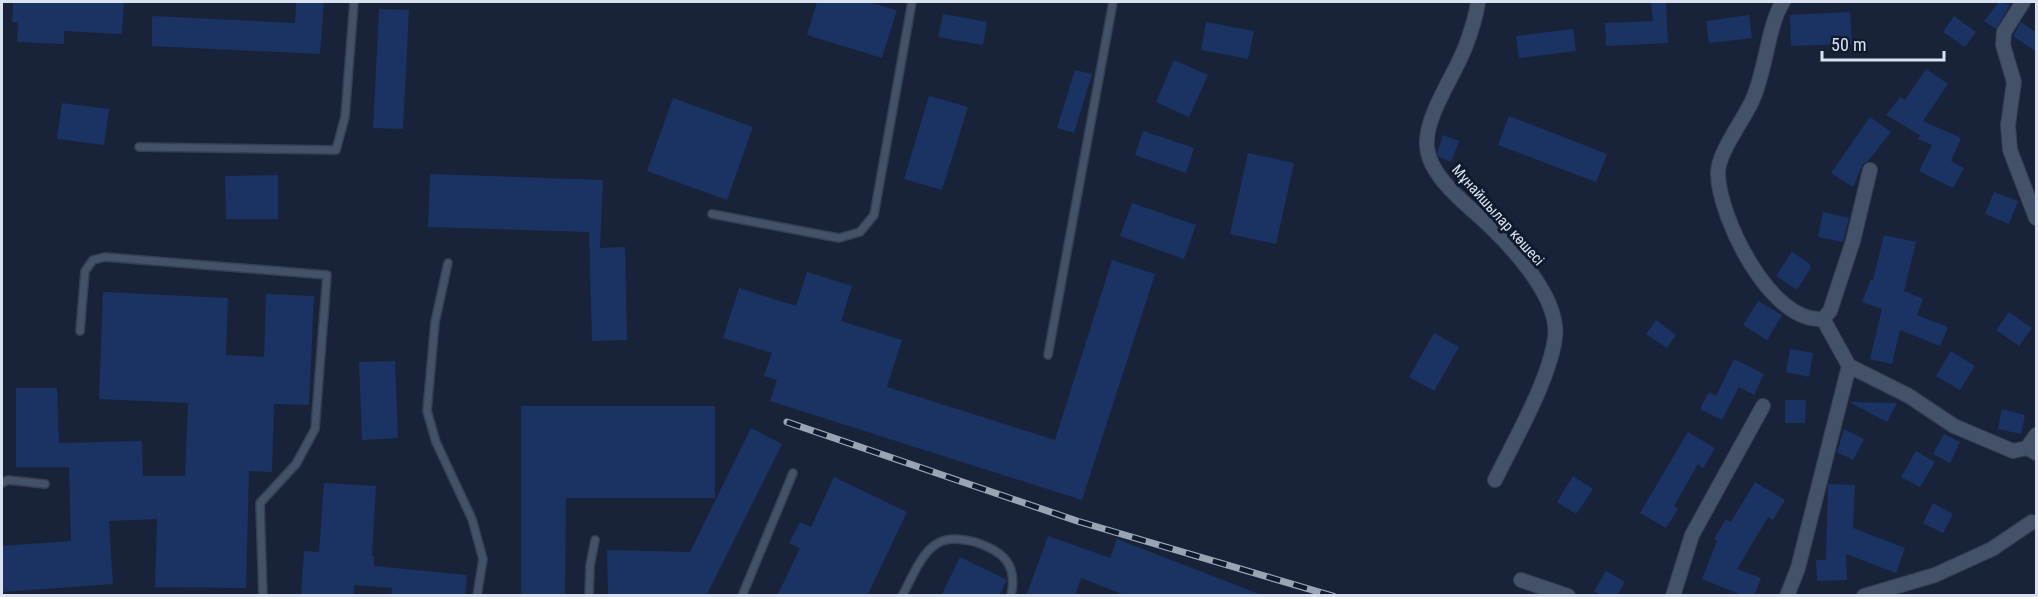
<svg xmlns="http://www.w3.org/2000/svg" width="2038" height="597" font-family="'Roboto Condensed',sans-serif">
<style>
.building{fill:#1a3363}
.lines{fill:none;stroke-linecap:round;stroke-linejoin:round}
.service-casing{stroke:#373f51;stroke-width:10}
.minor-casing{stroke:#373f51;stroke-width:16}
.service{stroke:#435169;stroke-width:7}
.minor{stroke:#435169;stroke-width:14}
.rail-casing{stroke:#9ba4b5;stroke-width:7}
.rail{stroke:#0f1a2e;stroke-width:4.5;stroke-dasharray:14;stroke-linecap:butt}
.labels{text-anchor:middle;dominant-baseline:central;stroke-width:6;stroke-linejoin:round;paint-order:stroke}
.street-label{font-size:15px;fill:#dae2f1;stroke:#0f1a2e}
</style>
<rect width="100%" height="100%" fill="#182339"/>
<path class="building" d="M13 2H124L122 34 64 31V44L17 42 18 22H12Z
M296 2H324L320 54 152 46V16L295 23Z
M817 2H868L897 10 882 58 807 35Z
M1651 2H1666L1668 43 1606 46 1605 23 1653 21Z
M1999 2 2010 5 1996 29 1984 21Z
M379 9 409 10 403 129 373 128Z
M1850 12 1852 44 1791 46 1790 15Z
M943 14 987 22 983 45 938 37Z
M1749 15 1752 38 1709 43 1706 21Z
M1954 16 1976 32 1965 47 1943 32Z
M1206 22 1254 31 1248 59 1201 50Z
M2021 22 2037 33V52L2013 36Z
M1573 29 1576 51 1519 58 1516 36Z
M1174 60 1208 75 1189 117 1156 102Z
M1926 69 1948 84 1923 121 1961 138 1951 161 1964 168 1953 188 1919 171 1932 145 1918 139 1920 135 1886 115 1900 97 1905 100Z
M1075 70 1092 74 1074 133 1057 128Z
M929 96 968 107 942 190 904 179Z
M673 98 753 127 727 200 647 171Z
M62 103 109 109 104 145 57 139Z
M1509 116 1607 154 1596 182 1498 145Z
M1870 117 1891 132 1868 161 1863 164 1853 187 1831 173Z
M1143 131 1194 148 1186 173 1135 155Z
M1443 135 1459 141 1451 162 1439 157 1437 153Z
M1248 153 1294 163 1276 244 1230 234Z
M430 174 603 180 600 248 625 247 627 340 592 341 589 232 428 227Z
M278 175V219H226L225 176Z
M1994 192 2018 201 2009 224 1985 214Z
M1132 203 1196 225 1184 259 1120 236Z
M1823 212 1849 218 1843 242 1818 237Z
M1884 235 1916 242 1904 291 1923 299 1917 315 1948 327 1940 346 1900 330 1892 364 1870 359 1882 309 1862 302 1871 279 1873 280Z
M1792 252 1810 264V269L1797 290 1776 276Z
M1112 260 1155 274 1082 500 770 401 777 380 764 376 772 353 723 338 739 288 796 306 807 272 852 286 841 321 902 340 887 387 1055 440Z
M103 292 228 298 226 355 264 357 266 294 314 296 309 405 274 404 272 472 249 471 246 588 155 587 157 519 109 521 113 584 2 592V546L71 541 69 467H16V388H57L59 443 142 441 143 476H185L188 403 99 399Z
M1758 301 1782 315 1767 340 1743 325Z
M2009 312 2032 328 2019 346 1996 330Z
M1656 320 1676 335 1667 348 1646 334Z
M1434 333 1459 347 1434 391 1409 377Z
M1790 349 1813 353 1809 377 1786 372Z
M1951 351 1975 366 1960 390 1936 376Z
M1734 359 1764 374 1754 395 1739 387 1722 420 1700 409 1709 392 1716 396Z
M395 361 398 438 362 440 359 362Z
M1785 400H1806L1805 423H1785Z
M1849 402 1897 403 1887 422Z
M521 406H715V498H566L565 596H521Z
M2002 409 2025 415 2021 434 1998 429Z
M751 428 782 444 706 596H608L607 550 690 552Z
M1844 429 1864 439 1853 460 1837 452Z
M1688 432 1715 448 1703 468 1698 464 1674 506 1678 509 1666 528 1640 513Z
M1944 434 1960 442 1950 463 1933 454Z
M1916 451 1935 462 1920 487 1901 477Z
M1573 476 1593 489 1576 514 1557 502Z
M834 477 907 512 867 596H777L800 548 789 543 800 522 811 527Z
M1755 482 1785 500 1773 520 1768 517 1737 569 1761 578 1754 596H1744L1702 579 1717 541 1714 539 1726 519 1731 522Z
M324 483 376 486 372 556H374V566L467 575 465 596H391L392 588 354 585V596H301L304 551 319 552Z
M1828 484 1855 485 1853 528 1905 548 1896 573 1846 554 1847 580 1817 581 1816 560H1826Z
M1933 503 1953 514 1943 533 1923 523Z
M1048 536 1110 558 1117 539 1264 596H1127L1081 578 1075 596H1026Z
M960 557 1007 580 999 596H941Z
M1606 571 1625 582 1617 596H1602L1594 591Z"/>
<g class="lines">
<g class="service-casing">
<path id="service" d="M139 147 336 150 345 117 354 2
M712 214 839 238 860 232 874 215 912 2
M448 263 435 322 427 411 436 442 472 519 483 559 477 596
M80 331 85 271 93 260 105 257 327 275 315 429 296 464 260 503 263 596
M1048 355 1113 2
M2 483 8 480 45 484
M589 596 590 566 595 540
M742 596 793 473
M902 596C911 580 920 555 935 545 947 536 962 539 975 542 1003 551 1018 564 1011 596"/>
</g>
<g class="minor-casing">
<path id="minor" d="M1478 2C1476 16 1471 32 1466 45 1456 74 1424 116 1427 147 1429 171 1454 194 1471 209 1501 235 1561 294 1555 338 1549 381 1514 441 1495 480
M1783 2C1768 24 1766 71 1752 101 1743 121 1717 154 1718 174 1719 218 1771 324 1823 319
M2023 2 2004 32 2003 45 2014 82 2008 125 2010 150 2036 218
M1870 170 1853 241 1830 311 1823 319 1849 366 1909 396 1954 426 2013 451 2027 448
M2036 435 2027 448 2036 453
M1521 580 1568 596
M1673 596 1692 535 1763 406
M1787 596 1798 568 1849 366
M1864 596 1935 575 1992 549 2032 522"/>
</g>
<use href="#service" class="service"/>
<use href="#minor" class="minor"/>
<g class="rail-casing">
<path id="rail" d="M787 422 1077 521 1333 596"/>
</g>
<use href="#rail" class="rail"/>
</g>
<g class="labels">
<g class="street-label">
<text transform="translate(1498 215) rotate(48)">Мұнайшылар көшесі</text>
</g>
</g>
<rect width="2038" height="597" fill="none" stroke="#dae2f1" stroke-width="6"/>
<path d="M1822 51v9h122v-9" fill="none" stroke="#dae2f1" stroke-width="3"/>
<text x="1831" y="51" font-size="18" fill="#dae2f1" stroke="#0f1a2e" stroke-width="4.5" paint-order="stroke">50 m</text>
</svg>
